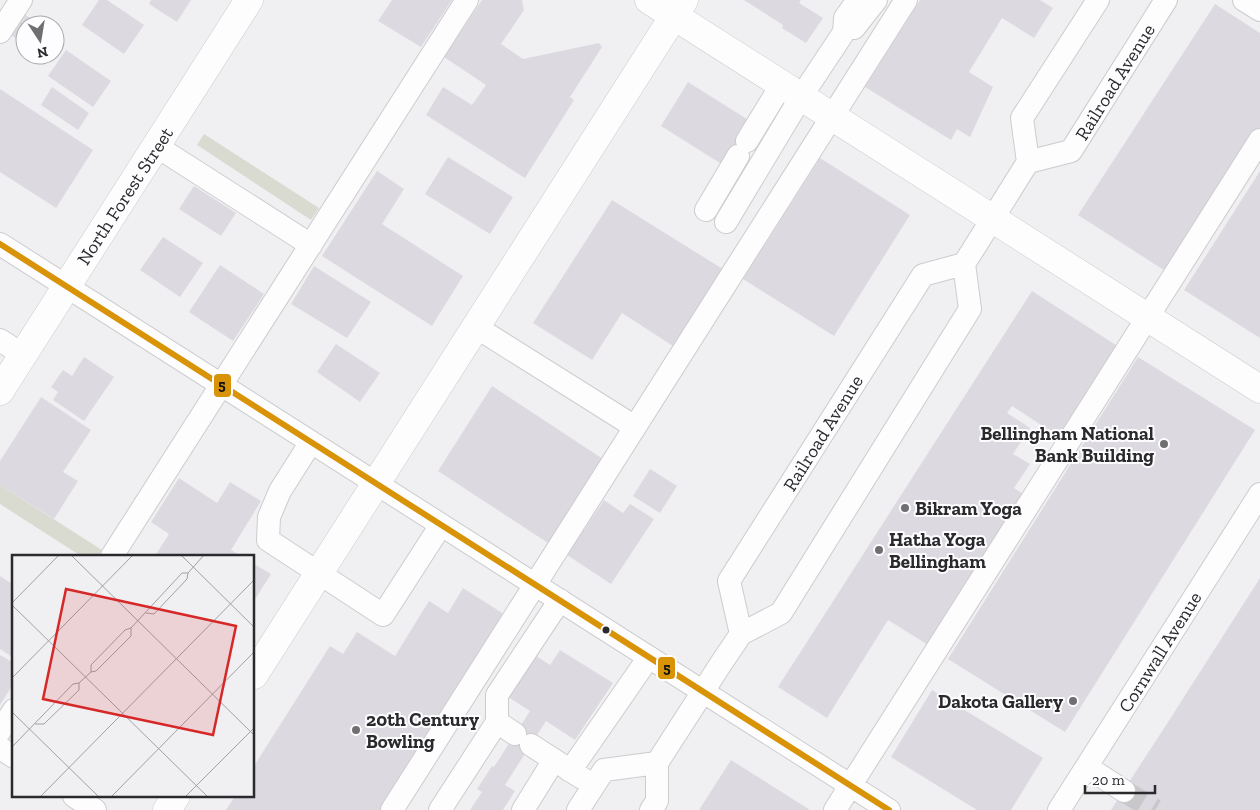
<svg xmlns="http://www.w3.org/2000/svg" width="1260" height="810" font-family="'Zilla Slab',serif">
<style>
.green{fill:#d9dbd0}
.building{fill:#ddd9e0}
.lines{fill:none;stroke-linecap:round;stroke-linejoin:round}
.minor-tunnel{stroke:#c8c8cb;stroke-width:22;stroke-dasharray:22 11;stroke-linecap:butt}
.minor-casing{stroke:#ccccce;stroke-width:24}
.major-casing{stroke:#ccccce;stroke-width:29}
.minor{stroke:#fdfdfd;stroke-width:22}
.major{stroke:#fdfdfd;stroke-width:28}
.bus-1-casing{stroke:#fdfcff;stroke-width:10}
.bus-1{stroke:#d89307;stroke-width:6}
.poi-dot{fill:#6f6f72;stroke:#fdfcff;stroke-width:2}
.bus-dot{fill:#2a2a2c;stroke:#fdfcff;stroke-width:2}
.labels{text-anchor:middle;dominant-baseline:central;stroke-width:4;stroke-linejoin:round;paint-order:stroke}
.street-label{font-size:19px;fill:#2a2a2c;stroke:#fdfcff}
.poi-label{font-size:19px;font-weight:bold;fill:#2a2a2c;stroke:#fdfcff;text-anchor:start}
.inset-road{fill:none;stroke:#a1a1a3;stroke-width:1}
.view{fill:#d62828;fill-opacity:0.15;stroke:#d62828;stroke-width:2.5}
.inset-edge{fill:none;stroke:#2a2a2c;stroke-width:2.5}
.line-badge{stroke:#fdfcff;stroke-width:2}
.pale-badge-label{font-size:14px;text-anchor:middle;font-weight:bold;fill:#111}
</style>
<rect width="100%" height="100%" fill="#f0f0f3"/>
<path class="green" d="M204 134 319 208 311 220 197 145Z
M0 485 102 550 98 556H81L0 504Z"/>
<path class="building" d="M99 0H107L144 25 124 54 82 25Z
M151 0H191L177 22 149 4Z
M392 0H452L421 47 378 21Z
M482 0H522L524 10 501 44 523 59 599 43 602 47 570 97 574 100 525 178 426 115 443 87 472 105 486 85 444 57Z
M744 0H801L799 3 823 18 806 43 782 28 783 25Z
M920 0H1040L1053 8 1034 38 1002 18 969 72 993 87 970 137 957 129 951 140 865 87Z
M1215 4 1260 33V129L1167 272 1078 215Z
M24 14 41 25H25V44L11 35Z
M66 50 111 81 93 107 48 76Z
M688 82 750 121 752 144 723 165 661 126Z
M52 87 89 113 78 130 41 105Z
M0 89 93 150 56 208 0 172Z
M448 157 513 197 490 234 425 194Z
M820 158 910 215 834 336 743 279Z
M377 171 404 189 382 224 463 276 432 326 322 256Z
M1260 171V338L1184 290Z
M194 186 236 213 221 236 179 209Z
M612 200 726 271 676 348 622 313 592 360 533 323Z
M163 237 203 263 180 297 140 270Z
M220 265 264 294 233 341 189 312Z
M314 266 371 302 347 338 291 304Z
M1032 291 1119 347 1061 438 1012 406 1007 413 1030 428 1013 454 1030 464 1014 488 1029 498 933 648 888 620 827 718 778 687Z
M336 344 380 373 360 402 317 372Z
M84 357 114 377 84 421 53 400 58 392 51 387 63 370 72 376Z
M1138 357 1255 430 1065 732 948 659Z
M492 386 603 459 548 543 438 471Z
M41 397 91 430 63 472 78 481 54 519 0 485V461Z
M650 469 677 486 660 513 633 496Z
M179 478 217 503 230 482 261 501 231 550 241 556H155L169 534 151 522Z
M604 500 623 513 630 504 654 519 611 584 567 555Z
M254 564 271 574 254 601Z
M0 576 14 585 12 657 0 649Z
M1260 578V810H1111L1168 722Z
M463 588 507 616 385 810H226L235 796H254V766L330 646 343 654 357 632 395 656 429 601 448 613Z
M560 650 613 683 575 740 546 721 505 785 515 791 503 810H470L482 792 477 789 492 766 494 767 530 711 505 695 533 654 550 665Z
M0 655 14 663V683L0 705Z
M932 690 1043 758 1011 810H977L891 757Z
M731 760 777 789 810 810H699Z"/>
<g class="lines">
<path class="minor-tunnel" d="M1124 791 1155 810"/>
<g class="minor-casing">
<path id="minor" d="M1244 0 1260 10
M854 28 876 0
M0 32 21 0
M747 141 782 84
M156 146 311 245
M1028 162 1071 151 1166 0
M706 210 738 156
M726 222 801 97 844 32 845 18 858 0
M0 244 889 810
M476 327 635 427
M0 340 23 355
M311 442 280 491 269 517 268 540 383 615 441 525
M112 556 467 0
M741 634 729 581 923 275 964 264
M497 722 515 734
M0 731 14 710
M531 745 582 778
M0 748 14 757
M1087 767 1124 791
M570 771 649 657
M74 796 95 810
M392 810 906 0
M440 810 497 722V695L560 600
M523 810 554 760
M578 810 604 770 657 763
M651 810 657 801V763L722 662 741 634 781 613 970 309 964 264 1028 162 1022 118 1098 0
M835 810 1260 140
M1059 810 1260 494"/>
</g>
<g class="major-casing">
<path id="major" d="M649 0 1260 389
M0 391 249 0
M254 675 684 0
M167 810 176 796"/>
</g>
<use href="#minor" class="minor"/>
<use href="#major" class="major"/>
<g class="bus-1-casing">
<path id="bus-1" d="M0 244 889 810"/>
</g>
<use href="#bus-1" class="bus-1"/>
</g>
<g class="poi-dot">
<circle cx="1164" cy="444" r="5"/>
<circle cx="905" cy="508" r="5"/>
<circle cx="879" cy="550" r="5"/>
<circle cx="1073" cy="701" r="5"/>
<circle cx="356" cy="730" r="5"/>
</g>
<circle class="bus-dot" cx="606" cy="630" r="4.5"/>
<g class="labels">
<g class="street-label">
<text transform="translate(1115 82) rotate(-58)">Railroad Avenue</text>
<text transform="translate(125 196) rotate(-57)">North Forest Street</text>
<text transform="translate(823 433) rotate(-58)">Railroad Avenue</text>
<text transform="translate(1160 652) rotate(-58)">Cornwall Avenue</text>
</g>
<g class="poi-label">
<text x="1154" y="433" text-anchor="end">Bellingham National<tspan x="1154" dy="22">Bank Building</tspan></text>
<text x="915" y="508">Bikram Yoga</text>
<text x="889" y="539">Hatha Yoga<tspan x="889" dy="22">Bellingham</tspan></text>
<text x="1063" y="701" text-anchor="end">Dakota Gallery</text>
<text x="366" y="719">20th Century<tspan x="366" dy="22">Bowling</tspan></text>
</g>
</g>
<g transform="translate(12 555)">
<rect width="242" height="242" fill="#f0f0f3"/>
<path class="inset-road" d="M59 0 243 181M169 0 243 73M0 48 47 0M0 50 196 242M134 58 142 59 175 24 176 18M79 117V110L113 75 119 73 170 18H176L192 0M0 123 121 0M0 157 87 242M23 169H32L67 135V128L79 117 84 116 119 81V73M0 192 61 129 67 128M28 242 243 24M99 242 243 96M173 242 243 172"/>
<path class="view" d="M54 34 224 71 201 180 31 144Z"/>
<rect width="242" height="242" class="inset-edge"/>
</g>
<g class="line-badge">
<rect x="213" y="373" width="19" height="25" rx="5" fill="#d89307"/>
<rect x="657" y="656" width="19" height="24" rx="5" fill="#d89307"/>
</g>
<g class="pale-badge-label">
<text x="222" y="390">5</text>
<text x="667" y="673">5</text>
</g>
<g transform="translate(40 40) rotate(168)"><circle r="24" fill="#fdfcff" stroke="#a9a8ab"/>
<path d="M0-4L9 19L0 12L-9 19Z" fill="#6f6f72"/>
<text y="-8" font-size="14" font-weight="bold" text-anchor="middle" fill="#2a2a2c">N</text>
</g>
<path d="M1085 785v8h70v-8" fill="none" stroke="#2a2a2c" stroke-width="2.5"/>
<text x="1092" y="785" font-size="15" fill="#2a2a2c" stroke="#fdfcff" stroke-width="4" paint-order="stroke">20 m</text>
</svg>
